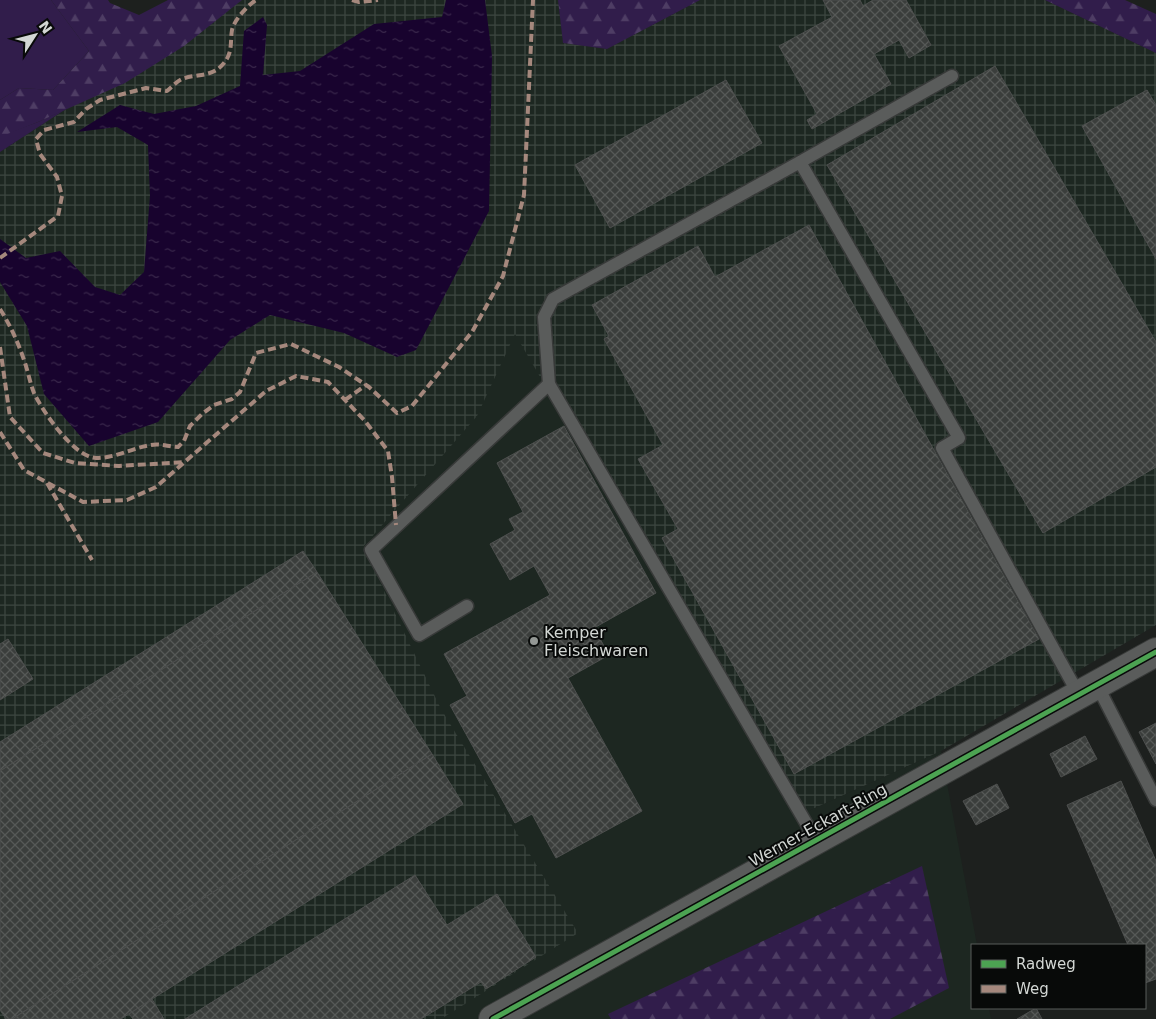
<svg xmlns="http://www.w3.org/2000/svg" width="1156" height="1019" font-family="'DejaVu Sans',sans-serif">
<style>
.built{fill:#1d2721}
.industrial{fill:url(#industrial-grid)}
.grass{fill:#311d4b}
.forest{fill:url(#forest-firs)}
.water{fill:url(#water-ripples)}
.building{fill:url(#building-cross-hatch);stroke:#4d4f4e}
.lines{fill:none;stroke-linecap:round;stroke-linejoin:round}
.lane-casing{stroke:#383a39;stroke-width:15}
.secondary-casing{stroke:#383a39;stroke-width:30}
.lane{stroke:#5a5c5b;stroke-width:12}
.secondary{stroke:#5a5c5b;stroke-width:28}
.quiet{stroke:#a5887d;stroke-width:4;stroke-dasharray:8 4;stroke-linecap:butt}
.cycleway-casing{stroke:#080a09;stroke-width:8}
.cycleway{stroke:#4ca352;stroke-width:5}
.poi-dot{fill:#939794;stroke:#080a09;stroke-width:2}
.labels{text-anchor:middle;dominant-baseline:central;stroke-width:4;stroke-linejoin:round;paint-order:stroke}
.poi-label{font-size:16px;fill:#d3d7d4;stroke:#080a09;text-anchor:start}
.street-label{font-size:16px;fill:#d3d7d4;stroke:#080a09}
</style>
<defs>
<pattern id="industrial-grid" width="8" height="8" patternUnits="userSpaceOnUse" patternTransform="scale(1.25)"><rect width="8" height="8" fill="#1d2721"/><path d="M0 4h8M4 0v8" fill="none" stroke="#3d4640"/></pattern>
<pattern id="forest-firs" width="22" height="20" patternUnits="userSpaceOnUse" patternTransform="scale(1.25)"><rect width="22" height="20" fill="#311d4b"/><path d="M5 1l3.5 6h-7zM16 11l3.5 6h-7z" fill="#4e3d64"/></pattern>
<pattern id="water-ripples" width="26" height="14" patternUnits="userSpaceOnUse" patternTransform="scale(1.25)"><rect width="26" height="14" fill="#18032e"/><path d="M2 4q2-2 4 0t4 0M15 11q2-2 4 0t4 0" fill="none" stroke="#39274b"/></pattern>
<pattern id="building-cross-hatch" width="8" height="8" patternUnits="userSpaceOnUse" patternTransform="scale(1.25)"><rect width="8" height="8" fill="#3b3e3c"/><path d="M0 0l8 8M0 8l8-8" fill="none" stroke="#565957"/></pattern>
</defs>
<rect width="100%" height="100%" fill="#1d201e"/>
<path class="built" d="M215 0H558L563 43 797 816 941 751 977 945H972V1008H989L991 1019H0V152Z"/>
<path class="industrial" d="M215 0H558L563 43 607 49 700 0H1045L1156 53V625L941 751 797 816 515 334 477 416 363 547 441 709 578 933 441 1019H0V152L113 79Z"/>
<path class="grass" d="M0 0H51L89 51 53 90 19 88 0 100Z
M66 109 0 152V136L38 122Z"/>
<path class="forest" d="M51 0H108L110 3 139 15 168 0H242L184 46 125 83 38 122 0 137V100L19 88 53 90 89 51Z
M558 0H700L607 49 563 43Z
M1045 0H1125L1156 14V53Z
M922 866 949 988 890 1019H611L608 1014Z"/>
<path class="water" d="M446 0H485L492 56 489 211 416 350 397 357 344 333 270 315 230 340 158 422 89 446 44 394 27 326 0 282V239L26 258 60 251 95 287 120 295 144 272 150 196 148 145 117 127 77 132 120 105 154 114 196 106 240 86 244 31 263 17 267 25 263 75 300 71 374 24 442 17Z"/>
<path class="building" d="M823 0H860L863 6 873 0H906L931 45 909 58 899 40 874 54 891 84 812 129 807 120 817 114 779 46 832 17Z
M995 66 1156 342V467L1043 533 827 165Z
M726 80 762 143 610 228 575 165Z
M1147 90 1156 105V259L1082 126Z
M809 225 1039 639 794 774 662 538 678 529 638 459 663 445 604 339 609 336 592 305 698 246 715 277Z
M564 426 656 593 594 628 609 655 568 678 642 811 556 858 532 814 515 823 450 705 467 696 444 654 550 595 534 566 510 580 490 544 515 530 509 519 523 512 497 463Z
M303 551 317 572 0 771V742Z
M317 572 432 754 12 1019H6L0 1010V771Z
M8 639 33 679 0 700V644Z
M1156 723V764L1139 732Z
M1085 736 1097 759 1061 777 1050 754Z
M432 754 463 804 152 999 121 1019H12Z
M1121 781 1156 861V979L1145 983V945H1128L1067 805Z
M997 784 1009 808 976 825 963 801Z
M415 875 447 925 497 894 536 957 486 989 481 982 421 1019H185Z
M152 999 164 1019H133L129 1014Z
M1036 1008 1042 1019H1017Z"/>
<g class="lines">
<g class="lane-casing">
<path id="lane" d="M800 162 952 76
M467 606 419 635 371 550 549 384
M1097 685 1156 800
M816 840 549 384 544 317 553 299 800 162 959 438 942 448 1079 695"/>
</g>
<g class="secondary-casing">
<path id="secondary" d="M493 1019 1156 652"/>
</g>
<use href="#lane" class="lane"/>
<use href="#secondary" class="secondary"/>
<path class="quiet" d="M352 0 359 2 378 0
M0 258 58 216 62 196 57 177 40 154 36 139 44 130 74 122 86 109 100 100 146 88 167 91C172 87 177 81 182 79 198 73 212 78 224 63 233 52 230 42 232 30 234 20 248 5 256 0
M0 309C10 325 18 342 24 360 28 371 30 383 34 393 43 412 74 457 96 458 116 458 132 448 151 445 160 443 169 447 178 447L184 441 190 426 202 414 214 405 232 399 240 392 256 353 291 344 339 367 369 387 397 413 412 406 472 332 503 276 524 195 533 0
M0 347 10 417 43 453 75 463 119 466 185 462
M345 400 366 385
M0 432 24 470 83 502 127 500 156 487 266 391 296 376 328 382 365 421 388 451 392 477 396 525
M47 483 92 560"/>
<g class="cycleway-casing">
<path id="cycleway" d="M493 1019 1156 652"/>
</g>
<use href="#cycleway" class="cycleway"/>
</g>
<circle class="poi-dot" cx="534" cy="641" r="5"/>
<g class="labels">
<g class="poi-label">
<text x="544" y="632">Kemper<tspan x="544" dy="18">Fleischwaren</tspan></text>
</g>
<g class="street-label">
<text transform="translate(818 825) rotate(-29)">Werner-Eckart-Ring</text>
</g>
</g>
<rect x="971" y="944" width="175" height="65" fill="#080a09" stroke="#595c5a"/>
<rect x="981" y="960" width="25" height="8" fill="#4ca352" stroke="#595c5a"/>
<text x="1016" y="969" font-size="15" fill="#d3d7d4">Radweg</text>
<rect x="981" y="985" width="25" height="8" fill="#a5887d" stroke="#595c5a"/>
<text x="1016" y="994" font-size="15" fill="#d3d7d4">Weg</text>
<g transform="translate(35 35) rotate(54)" stroke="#080a09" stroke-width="4" paint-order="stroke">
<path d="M0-4L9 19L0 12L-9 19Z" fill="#d3d7d4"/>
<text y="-8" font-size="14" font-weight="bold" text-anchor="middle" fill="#d3d7d4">N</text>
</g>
</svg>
